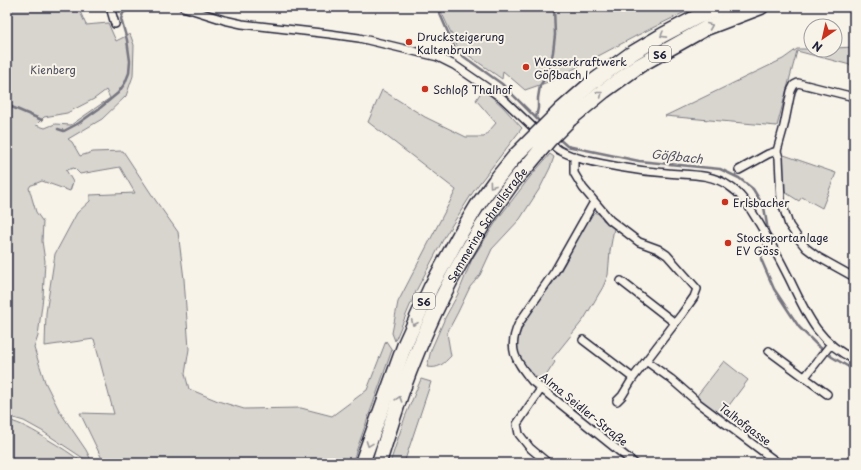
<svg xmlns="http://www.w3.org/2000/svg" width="861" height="470" font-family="'Playpen Sans',sans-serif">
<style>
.green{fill:#d8d5cf;stroke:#7d7c85;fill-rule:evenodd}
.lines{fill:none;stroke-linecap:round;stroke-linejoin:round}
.stream{stroke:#76747f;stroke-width:2.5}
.street-casing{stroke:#22223b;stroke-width:10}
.highway-casing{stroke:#22223b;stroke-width:17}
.street{stroke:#f7f3e8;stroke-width:7}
.highway{stroke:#f7f3e8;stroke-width:14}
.highway-bridge-casing{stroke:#22223b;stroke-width:17;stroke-linecap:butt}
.highway-bridge{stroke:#f7f3e8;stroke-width:14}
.oneway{stroke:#97959a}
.poi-dot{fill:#c8321e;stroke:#f7f3e8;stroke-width:1.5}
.labels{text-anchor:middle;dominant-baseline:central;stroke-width:4;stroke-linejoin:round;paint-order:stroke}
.shield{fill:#f7f3e8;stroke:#62616f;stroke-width:1}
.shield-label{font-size:10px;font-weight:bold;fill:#22223b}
.poi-label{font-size:11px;fill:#22223b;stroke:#f7f3e8;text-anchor:start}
.park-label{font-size:11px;fill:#504f60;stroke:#f7f3e8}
.street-label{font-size:11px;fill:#22223b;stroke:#f7f3e8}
.water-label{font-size:12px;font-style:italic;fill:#535263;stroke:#f7f3e8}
</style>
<rect width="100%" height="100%" fill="#f7f3e8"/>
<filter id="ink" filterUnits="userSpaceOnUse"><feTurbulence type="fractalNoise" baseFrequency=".025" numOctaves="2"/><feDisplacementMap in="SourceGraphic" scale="8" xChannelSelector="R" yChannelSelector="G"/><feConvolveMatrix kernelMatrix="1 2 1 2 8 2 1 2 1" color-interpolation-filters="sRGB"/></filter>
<g filter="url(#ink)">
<path class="green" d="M7 7H78L86 25 108 23 116 41 130 34 134 45 133 76 126 96 102 119 68 139 72 142 80 156 93 152 123 151 156 201 178 232 184 279 189 349 185 374 189 389 218 401 244 409 301 408 332 416 367 390 386 341 392 350 352 463H104L80 413 114 414 94 339 45 346 46 313 55 254 77 213 90 201V195L135 193 120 167 80 174 74 168 66 170 73 182 70 191 42 181 32 185H31L29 188 36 212 43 222 42 241 45 261 43 297 38 336 34 348 45 382 60 412 86 450 91 460 89 461 86 460 42 431 24 421 7 416ZM106 90 110 98 71 125 55 124 45 128 36 125 44 117 67 113 94 99Z
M435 7H695L636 36 551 81 525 90 503 71 502 79 458 48 440 9Z
M854 47V66L797 51 777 126 665 116 783 59 797 49H811V50H835V48Z
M483 89 503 107 522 128 475 189 445 236 417 289 395 341 392 333 398 302 456 190 368 122 382 90 425 117 466 137H484L496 123 476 100Z
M550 154 554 157 550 168 540 188 520 219 492 249 480 275 470 287 458 312 447 333 451 356C443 364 439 369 427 367L431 350 445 318 458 294 472 259 500 216 530 177Z
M781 154 836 173 822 208 802 197 799 201 783 191Z
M592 212C597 213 602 214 603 220L614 228 610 251 608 275 603 287 584 319 552 359 555 362 542 382C534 375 517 360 517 348 517 327 538 303 550 287 557 277 564 266 569 255 577 241 584 226 592 212Z
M724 361 748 380 721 416 696 397Z
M421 379 431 382 404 463H390L405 417Z
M7 420C21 423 34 431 47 439 59 446 72 454 83 463H7Z"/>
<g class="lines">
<path class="stream" d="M437 7 456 51 502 84 541 123
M7 105 42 120
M536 118 538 108V98L540 86 549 71 553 52 555 35 554 7
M58 129 64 131 79 123 100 108 118 93 125 83 129 73 130 61 127 40 121 19 123 13 134 7
M558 138 567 146 639 161 720 169 739 178 753 189 764 207 768 231 767 233
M766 238 761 259 774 289 799 327 817 345 832 357 854 370"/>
<g class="street-casing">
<path id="street" d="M110 7 115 24
M183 7 224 20 242 24 330 34 359 38 438 57 454 65 502 98 539 133
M547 140C551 143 554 147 559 150 577 160 599 163 619 167 635 170 651 172 667 173 688 175 711 173 729 186 743 195 750 209 759 223 769 240 779 258 788 276 805 310 816 342 854 359
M777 151 779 158 781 200 789 225 798 238 806 248 818 257 854 277
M574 156V173L583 188 610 220 639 242 658 249 667 255 697 289 694 297 682 314 633 378 622 396 617 401
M739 170 768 154 777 151 784 126 791 91 794 85 798 83 854 97
M594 202 555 271 519 323C507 349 515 360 532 381L634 463
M621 281 675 323
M583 340 633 378
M769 351 827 394
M646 361 671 379 694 399
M805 377 831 344
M541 389 517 424 519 434 530 448 548 463
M698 403 778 463"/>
</g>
<g class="highway-casing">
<g id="highway">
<path d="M561 110 594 81 631 54 663 35 697 17 724 7"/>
<path d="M570 119 604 91 640 65 706 28 761 7"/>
<path d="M362 463 405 344 431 287 459 236 477 206 495 181 516 155"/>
<path id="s1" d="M379 463C386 439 394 415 402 391 428 320 462 251 507 190 513 181 521 173 528 165"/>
</g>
</g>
<use href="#street" class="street"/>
<use href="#highway" class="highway"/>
<g class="highway-bridge-casing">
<path id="highway-bridge" d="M516 155 561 110
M528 165 549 140 570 119"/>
</g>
<use href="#highway-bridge" class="highway-bridge"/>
</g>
<defs><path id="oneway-chevron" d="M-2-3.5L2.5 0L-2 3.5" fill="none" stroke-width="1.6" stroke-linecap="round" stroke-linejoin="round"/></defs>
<g class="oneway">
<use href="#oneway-chevron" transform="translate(710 26) rotate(-23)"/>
<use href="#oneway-chevron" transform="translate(663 35) rotate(151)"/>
<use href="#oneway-chevron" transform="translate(600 94) rotate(-39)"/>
<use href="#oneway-chevron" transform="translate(492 185) rotate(126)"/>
<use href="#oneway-chevron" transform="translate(414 323) rotate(115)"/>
<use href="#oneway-chevron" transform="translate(399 399) rotate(-72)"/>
<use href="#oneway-chevron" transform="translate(369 444) rotate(110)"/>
</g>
</g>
<g class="poi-dot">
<circle cx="409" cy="42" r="4"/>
<circle cx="526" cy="67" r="4"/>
<circle cx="425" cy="89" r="4"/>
<circle cx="725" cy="202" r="4"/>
<circle cx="728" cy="243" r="4"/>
</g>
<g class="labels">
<g class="shield">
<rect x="649" y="46" width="22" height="16" rx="3"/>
<rect x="413" y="293" width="22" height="16" rx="3"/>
</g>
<g class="shield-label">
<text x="660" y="54">S6</text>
<text x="424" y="301">S6</text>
</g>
<g class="poi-label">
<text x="417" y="36">Drucksteigerung<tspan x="417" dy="13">Kaltenbrunn</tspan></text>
<text x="534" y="61">Wasserkraftwerk<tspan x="534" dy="13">Gößbach I</tspan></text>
<text x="433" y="89">Schloß Thalhof</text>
<text x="733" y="202">Erlsbacher</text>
<text x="736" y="237">Stocksportanlage<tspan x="736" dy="13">EV Göss</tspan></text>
</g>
<g class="park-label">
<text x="53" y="69">Kienberg</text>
</g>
<g class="street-label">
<text stroke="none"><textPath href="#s1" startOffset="263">Semmering Schnellstraße</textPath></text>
<text transform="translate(584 409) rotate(39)">Alma Seidler-Straße</text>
<text transform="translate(745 424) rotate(37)">Talhofgasse</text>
</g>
<g class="water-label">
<text transform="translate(677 156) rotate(6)">Gößbach</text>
</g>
</g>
<rect width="861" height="470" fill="none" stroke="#f7f3e8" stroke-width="24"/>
<rect x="12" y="12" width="837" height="446" fill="none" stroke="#22223b" stroke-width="1.5" filter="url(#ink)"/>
<g transform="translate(823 38) rotate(214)"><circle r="19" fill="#f7f3e8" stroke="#a29fa3"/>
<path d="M0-3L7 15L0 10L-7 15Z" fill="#c8321e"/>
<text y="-6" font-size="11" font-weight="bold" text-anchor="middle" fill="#22223b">N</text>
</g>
</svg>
